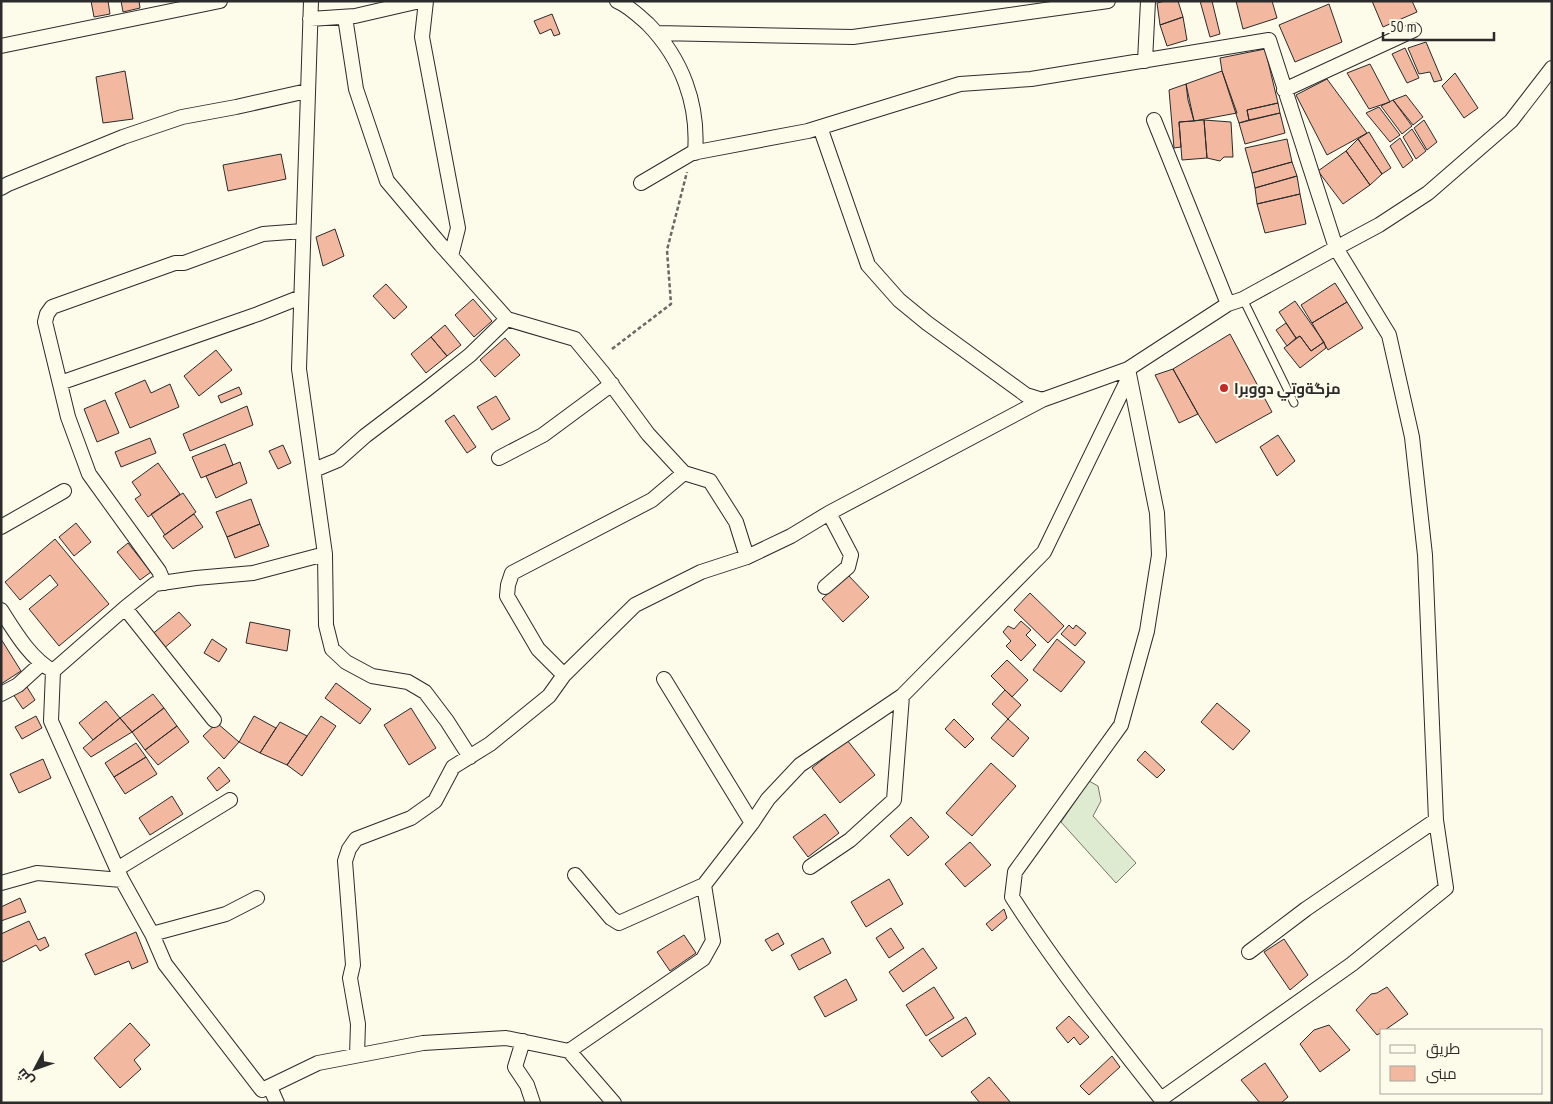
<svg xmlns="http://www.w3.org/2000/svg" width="1553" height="1104" font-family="'PT Sans Narrow',Cairo,sans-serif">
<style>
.green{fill:#deebd1;stroke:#74746e}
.building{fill:#f2b8a0;stroke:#2b2b2b}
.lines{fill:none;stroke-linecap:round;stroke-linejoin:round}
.service-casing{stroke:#2b2b2b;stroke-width:9}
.minor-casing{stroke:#2b2b2b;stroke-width:16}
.path{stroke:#6a6964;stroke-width:2.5;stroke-dasharray:4 2.5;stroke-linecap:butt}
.service{stroke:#fdfbea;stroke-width:7}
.minor{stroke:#fdfbea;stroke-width:14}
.poi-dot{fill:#c62828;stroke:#fdfbea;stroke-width:2}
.labels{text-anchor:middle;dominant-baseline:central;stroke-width:4;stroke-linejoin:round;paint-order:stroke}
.poi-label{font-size:15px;font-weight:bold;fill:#2b2b2b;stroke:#fdfbea;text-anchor:start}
</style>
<rect width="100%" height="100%" fill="#fdfbea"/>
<path class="green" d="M1089 781 1098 786 1101 801 1093 816 1136 863 1116 883 1061 822Z"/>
<path class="building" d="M91 1H108L110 14 94 17Z
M121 1H139L140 8 123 12Z
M1165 1H1178L1183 17 1160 25 1157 3Z
M1200 1H1212L1220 34 1210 37Z
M1236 1H1272L1277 18 1243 29Z
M1372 1H1412L1417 12 1383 27Z
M1329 4 1342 42 1295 62 1279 25Z
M552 14 560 34 554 36 551 29 540 34 534 21Z
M1183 17 1187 40 1167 46 1160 25Z
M1426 42 1442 80 1434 82 1430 72 1419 74 1408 48Z
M1405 48 1419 78 1407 83 1392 54Z
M1265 49 1278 103 1247 110 1249 120 1239 123 1222 71 1220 58Z
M1370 64 1390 102 1369 109 1347 73Z
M125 71 133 119 103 123 96 77Z
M1222 71 1237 113 1194 121 1186 84Z
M1455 73 1478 108 1464 118 1442 86Z
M1327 79 1367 133 1327 155 1296 95Z
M1186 84 1188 100 1194 121 1179 122 1181 147 1174 148 1169 90Z
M1406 95 1423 117 1413 125 1393 100Z
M1393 100 1412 126 1402 134 1381 106Z
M1278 103 1280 113 1249 120 1247 110Z
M1379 107 1400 135 1390 142 1366 113Z
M1280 113 1285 133 1245 144 1239 123Z
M1204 120 1231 122 1233 157H1224L1220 161 1207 158Z
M1204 120 1207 158 1182 160 1179 122Z
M1424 120 1437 142 1427 150 1414 128Z
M1412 129 1426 151 1416 159 1403 137Z
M1369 132 1391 168 1382 174 1358 139Z
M1400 138 1413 160 1403 168 1390 146Z
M1287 139 1292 162 1252 173 1245 148Z
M1358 139 1382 174 1370 185 1346 151Z
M1346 151 1370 185 1343 204 1318 171Z
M281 154 286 179 228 191 223 165Z
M1292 162 1297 176 1255 188 1252 173Z
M1297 176 1300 194 1257 204 1255 188Z
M1300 194 1306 224 1265 233 1257 204Z
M335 229 344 256 323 266 316 237Z
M1335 283 1347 302 1312 323 1301 305Z
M386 284 407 307 394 319 373 296Z
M473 299 492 321 474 337 455 315Z
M1295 301 1324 342 1311 351 1300 336 1296 338 1279 312Z
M1347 302 1363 328 1328 350 1312 323Z
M1286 323 1296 338 1287 346 1276 330Z
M445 325 461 345 447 356 431 337Z
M1230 334 1272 412 1216 443 1198 414 1173 369Z
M1300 336 1311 351 1324 342 1326 348 1300 368 1284 348Z
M431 337 447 356 426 373 411 354Z
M505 338 520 355 495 377 480 360Z
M216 350 232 370 199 396 184 376Z
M1173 369 1198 414 1179 423 1155 375Z
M145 380 151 393 170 384 179 407 130 428 115 393Z
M239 387 242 394 221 403 218 396Z
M496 396 510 419 492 430 477 407Z
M105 400 119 433 97 442 84 409Z
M247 406 253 425 190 451 183 434Z
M454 415 476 447 467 453 445 421Z
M1278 435 1295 461 1277 476 1260 447Z
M150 438 156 453 121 467 115 452Z
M225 444 233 465 201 478 192 457Z
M283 445 291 463 278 469 269 451Z
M240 462 247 483 216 498 206 476Z
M158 463 180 494 148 517 135 499 141 495 132 482Z
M183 493 196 512 165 535 151 514Z
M251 499 260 524 227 537 216 512Z
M194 514 203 527 173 549 163 536Z
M76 523 91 542 74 556 59 537Z
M260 524 269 546 235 558 227 537Z
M55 539 109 604 59 646 29 609 58 585 50 575 20 600 5 582Z
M128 543 151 572 140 580 117 552Z
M848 575 869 597 843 622 822 599Z
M1030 593 1064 626 1048 643 1014 610Z
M179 612 191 625 162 650 150 636Z
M1021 621 1031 630 1026 635 1036 645 1021 661 1006 646 1011 641 1003 632 1008 626 1014 629Z
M250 622 290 630 287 651 246 643Z
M1069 625 1073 629 1076 625 1086 633 1075 646 1061 634Z
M1 639 21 671 1 684Z
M212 639 227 649 219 662 204 653Z
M1057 639 1085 662 1061 692 1033 670Z
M1007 660 1028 680 1012 697 991 676Z
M22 679 35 700 23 709 9 688Z
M336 683 371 709 360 724 325 698Z
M1005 690 1021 705 1008 719 992 704Z
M153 694 164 708 132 732 120 718Z
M106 701 120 718 93 740 79 723Z
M1217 703 1250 731 1233 750 1201 722Z
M164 708 177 726 145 750 132 732Z
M411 708 436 748 409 765 384 725Z
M36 716 42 728 22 739 15 727Z
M254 716 276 728 260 753 239 742Z
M321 716 336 726 302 776 287 765Z
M120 718 132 732 91 757 83 748Z
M954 719 974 739 965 748 945 729Z
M1008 719 1029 738 1013 757 991 738Z
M280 722 307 736 287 765 260 753Z
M217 723 239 742 224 759 203 736Z
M177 726 189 742 158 765 145 750Z
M847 740 875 775 840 803 812 768Z
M136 743 146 757 114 777 105 763Z
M1145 751 1165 770 1157 778 1137 760Z
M146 757 157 774 125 794 114 777Z
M43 759 51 778 19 793 10 774Z
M991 763 1016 786 972 836 946 813Z
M219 767 230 781 217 791 207 778Z
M172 796 183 814 150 835 139 818Z
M825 814 839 833 808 857 793 837Z
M911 817 929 837 908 856 890 836Z
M970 842 991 865 965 887 945 864Z
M889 879 903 904 866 927 851 902Z
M20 898 26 912 1 921V907Z
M1004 909 1007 918 992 931 986 924Z
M29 921 38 940 45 937 49 946 40 951 36 945 3 962 1 958V934Z
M891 928 904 948 889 958 876 938Z
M136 932 148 962 132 969 129 961 95 975 85 954Z
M778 933 784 944 772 951 765 940Z
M684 935 696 953 670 971 657 952Z
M823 938 831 953 799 970 791 955Z
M1284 939 1308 975 1290 990 1264 952Z
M923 948 937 968 903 992 889 972Z
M846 979 857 1000 825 1017 814 997Z
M934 987 954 1018 926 1036 906 1005Z
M1387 987 1408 1014 1385 1030H1382V1032L1377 1035 1356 1010 1371 994 1377 993Z
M1069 1016 1089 1037 1080 1045 1074 1037 1068 1043 1056 1028Z
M966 1017 976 1034 942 1057 929 1040Z
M130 1023 150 1045 134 1060 141 1069 120 1088 94 1058Z
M1329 1025 1350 1050 1320 1072 1300 1044 1314 1030Z
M1112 1056 1120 1067 1089 1095 1080 1086Z
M1265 1063 1288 1097 1281 1103H1260L1241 1080Z
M989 1077 1011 1103H980L971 1092Z"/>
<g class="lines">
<g class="service-casing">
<path id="service" d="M1243 299 1294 403"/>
</g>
<g class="minor-casing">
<path id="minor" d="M311 1 299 369 325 554 253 573 196 578 155 584 125 608 53 671 51 721 122 880 152 934 165 964 262 1090 318 1063 423 1043 506 1038 569 1051 614 1103
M426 1 422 37 458 228 451 256
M617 1C629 6 639 16 648 24 682 59 699 104 695 153
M310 19 355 16 420 1
M657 33 853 37 1108 1
M1 46 220 1
M1145 61 1148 1
M1284 90 1414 30
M1154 120 1228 304
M820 127 868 265 899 300 927 323 1026 395 1042 400
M641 183 692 153 808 131 960 84 1031 79 1269 40 1336 248 1389 335 1412 437 1425 555 1436 820 1446 888 1352 964 1161 1099C1109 1033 1057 967 1012 897L1015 872 1121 725 1147 631 1159 555 1157 513 1128 369 1228 304 1243 299 1336 248 1379 225 1428 193 1511 121 1552 68
M1 188 8 184 123 137 182 117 236 107 307 91
M507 319 575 339 603 373 648 434 684 473 710 481 736 522 747 557
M60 383 258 314 301 297
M499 458 543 435 612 384
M314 470 338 460 365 436 427 389 470 355 507 319 441 245 387 181 356 89 345 17
M1 527 64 491
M325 554 326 625 332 649 346 662 372 676 408 682 425 692 447 721 470 757
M164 583 159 571 89 474 68 417 45 322 47 314 52 307 175 263H184L263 234 303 231
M825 587 848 567 851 555 829 513
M125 608 214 720
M1 610C15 632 30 658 53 671
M564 675 538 649 507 596 508 585 512 573 652 500 684 473
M664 679 752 823
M1 694 18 685 41 664
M810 867 850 840 894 800 902 696
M117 869 230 800
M575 875 611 918 619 923 704 885
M1 883 37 873 122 880
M152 934 226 914 257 898
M1249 952 1306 909 1436 820
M523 1041 515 1067 527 1085 533 1103
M569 1051 703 959 713 941 704 885 752 823 768 799 800 765 902 696 1044 552 1129 377
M357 1055 358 1024 350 978 353 965 345 861 349 849 356 839 411 818 435 801 453 767 490 744 549 696 564 675 635 605 701 572 747 557 791 536 829 513 1042 400 1128 369
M270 1087 277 1103"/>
</g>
<path class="path" d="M612 349 671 304 667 250 687 172"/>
<use href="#service" class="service"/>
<use href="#minor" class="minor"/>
</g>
<circle class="poi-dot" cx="1224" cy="388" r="5"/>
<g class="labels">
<g class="poi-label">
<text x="1234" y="388">مزگةوتي دووبرا</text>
</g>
</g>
<rect width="1553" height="1104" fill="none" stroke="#2b2b2b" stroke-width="5"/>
<rect x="1380" y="1029" width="162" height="65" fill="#fdfbea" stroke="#a9a89e"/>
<rect x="1390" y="1045" width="25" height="8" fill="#fdfbea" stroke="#a9a89e"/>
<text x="1426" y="1054" font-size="15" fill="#2b2b2b">طريق</text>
<rect x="1390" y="1066" width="25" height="15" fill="#f2b8a0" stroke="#a9a89e"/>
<text x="1426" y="1079" font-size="15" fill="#2b2b2b">مبنى</text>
<g transform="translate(35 1069) rotate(229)" stroke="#fdfbea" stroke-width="4" paint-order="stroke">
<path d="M0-4L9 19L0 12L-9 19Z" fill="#2b2b2b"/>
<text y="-8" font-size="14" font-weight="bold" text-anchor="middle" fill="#2b2b2b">ش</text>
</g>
<path d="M1383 32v8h111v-8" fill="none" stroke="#2b2b2b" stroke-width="2.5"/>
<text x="1390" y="32" font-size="15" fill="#2b2b2b" stroke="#fdfbea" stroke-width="4" paint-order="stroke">50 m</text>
</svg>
